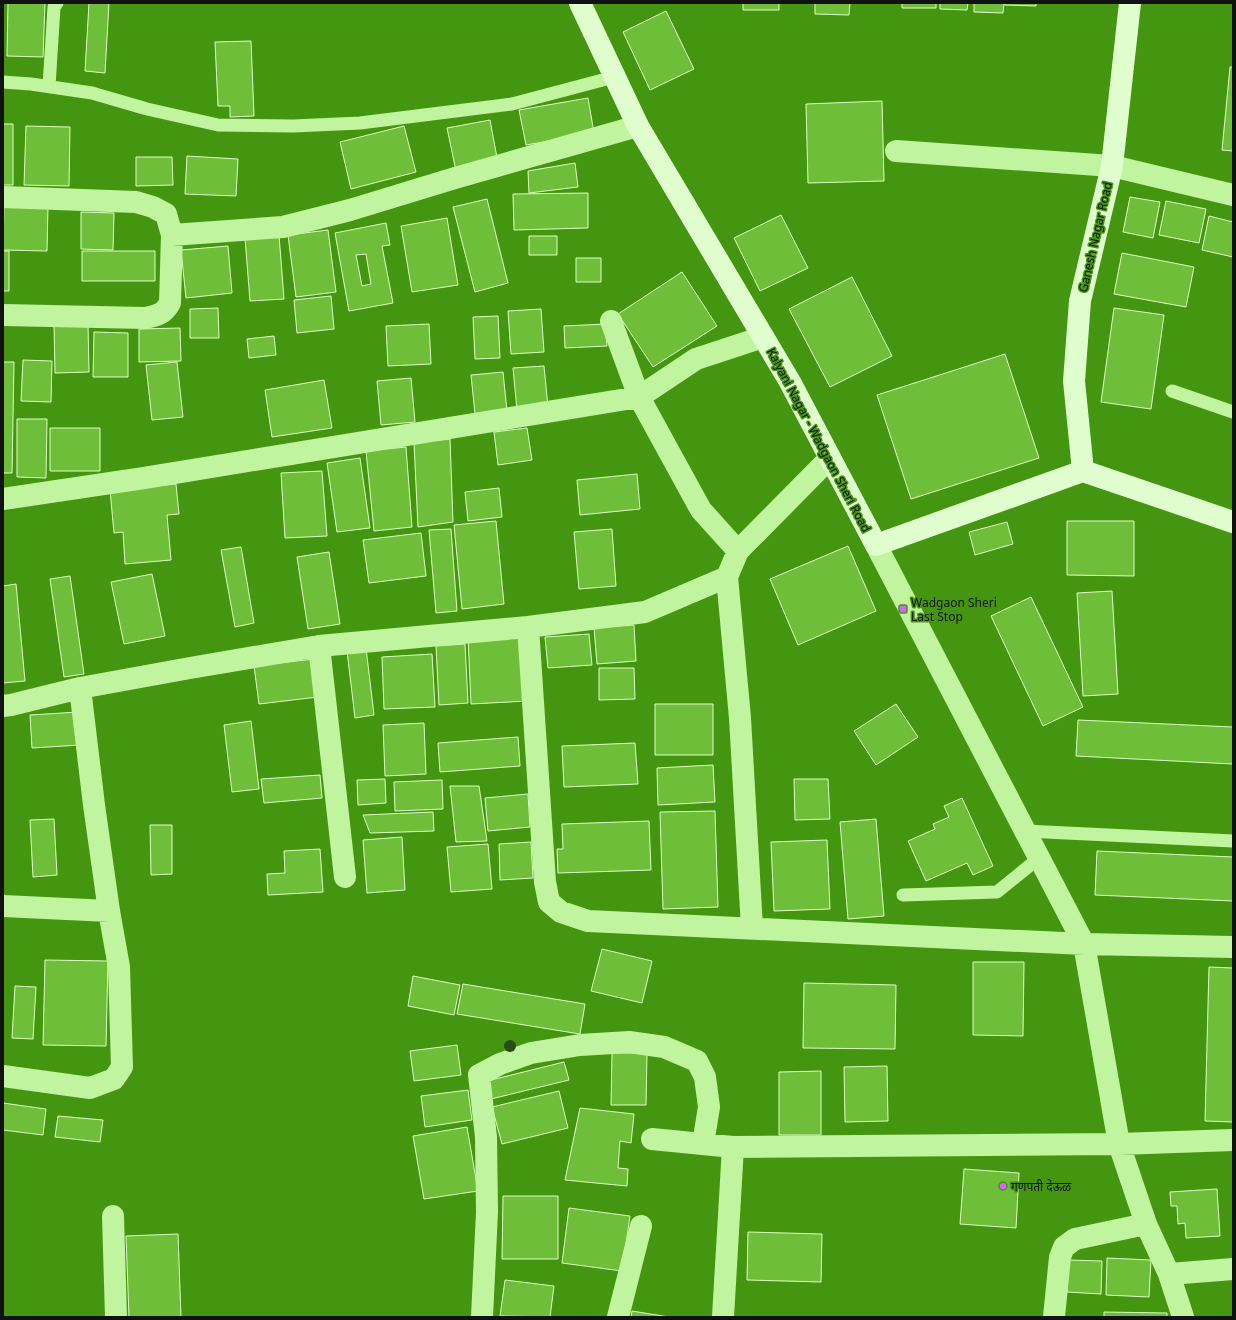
<svg xmlns="http://www.w3.org/2000/svg" width="1236" height="1320" font-family="'Noto Sans','Noto Sans Devanagari',sans-serif">
<style>
.building{fill:#6ebe39;stroke:#ddfec6;fill-rule:evenodd}
.lines{fill:none;stroke-linecap:round;stroke-linejoin:round}
.lane{stroke:#c1f49e;stroke-width:13}
.street{stroke:#c1f49e;stroke-width:22}
.secondary{stroke:#e0fdce;stroke-width:22}
.tree{fill:#284c11}
.poi-dot{fill:#d961ff;stroke:#449510;stroke-width:1.5}
.labels{text-anchor:middle;dominant-baseline:central;stroke-width:3;stroke-linejoin:round;paint-order:stroke}
.street-label{font-size:12px;fill:#111;stroke:#449510}
.poi-label{font-size:12px;fill:#111;stroke:#449510;text-anchor:start}
</style>
<rect width="100%" height="100%" fill="#449510"/>
<path class="building" d="M8 3H45L43 57 7 56Z
M89 3H109L105 73 85 71Z
M743 3H779V10H743Z
M815 3H850L849 15 815 14Z
M902 3H936V8H902Z
M940 3H968L967 10 940 9Z
M974 3H1004L1003 13 974 12Z
M1005 3H1036V6L1005 5Z
M666 11 694 69 650 90 623 32Z
M251 41 254 116 230 117V106H218L215 42Z
M1230 67H1233V151L1222 150Z
M588 98 594 133 526 145 519 110Z
M882 101 884 181 808 183 806 104Z
M490 120 498 163 456 171 447 128Z
M3 124H13V185H3Z
M26 126 70 127 69 186 24 185Z
M404 126 416 172 351 189 340 142Z
M187 156 238 159 236 196 185 194Z
M136 157H172L173 185 136 186Z
M575 163 578 187 529 193 528 171Z
M588 193V228L514 230 513 194Z
M1130 197 1160 202 1153 238 1123 232Z
M487 199 508 283 475 292 453 207Z
M1166 201 1206 209 1199 243 1159 235Z
M4 205 48 206 47 251 3 250Z
M81 212 114 213 113 250 81 249Z
M781 215 808 268 760 291 734 238Z
M1209 216 1233 222V257L1202 250Z
M447 218 458 285 412 292 401 226Z
M386 223 390 245 382 246 393 303 349 311 335 233ZM366 254 371 284 362 286 356 255Z
M328 230 336 292 296 297 288 235Z
M279 235 284 299 250 301 245 238Z
M529 236H557V255H529Z
M228 246 232 293 186 298 181 250Z
M3 251H9V291H3Z
M82 251H155V281H82Z
M1122 253 1194 267 1186 307 1114 294Z
M576 258H601V282H576Z
M682 272 717 326 653 367 618 314Z
M852 277 892 356 830 387 789 309Z
M331 296 334 329 297 333 294 300Z
M218 308 219 338H190V309Z
M1114 308 1164 315 1151 409 1101 402Z
M541 309 544 352 511 354 508 311Z
M498 316 500 358 475 359 473 317Z
M54 324H88L89 372 55 373Z
M429 324 431 364 388 366 386 326Z
M605 324 607 346 565 348 564 326Z
M180 328 181 361 139 362V329Z
M94 332 128 333V377H93Z
M274 336 276 355 249 358 247 339Z
M1005 354 1039 458 911 499 877 395Z
M23 360 52 361 51 402 21 401Z
M3 362H14L12 473H3Z
M177 362 183 417 152 420 146 365Z
M544 366 548 407 517 410 513 368Z
M503 372 507 411 475 414 471 375Z
M411 378 415 422 381 425 377 381Z
M324 380 332 428 272 437 265 390Z
M17 419H47L46 478 17 477Z
M50 428H100V471H50Z
M527 428 532 460 498 465 494 432Z
M450 439 453 522 418 527 414 443Z
M406 447 412 527 374 531 366 451Z
M360 458 370 528 337 532 327 463Z
M322 471 327 536 285 538 281 473Z
M637 474 640 509 580 515 577 480Z
M176 484 179 514 167 515 171 560 125 564 123 532 114 533 110 490Z
M499 488 502 517 468 521 465 492Z
M496 521 504 604 462 609 454 525Z
M1067 521H1134V576L1067 575Z
M1007 522 1013 544 975 555 969 532Z
M451 529 457 611 436 613 429 530Z
M612 529 616 586 579 589 574 532Z
M421 533 426 576 369 583 363 540Z
M848 546 876 611 798 645 770 579Z
M241 547 254 623 235 627 221 550Z
M329 552 340 624 308 629 297 557Z
M152 574 165 636 124 644 111 582Z
M70 576 84 674 64 677 50 579Z
M16 584 25 681 3 683V586Z
M1112 591 1118 694 1083 696 1077 593Z
M1031 597 1083 707 1043 726 991 616Z
M634 625 636 661 597 664 594 628Z
M589 634 592 665 548 668 545 637Z
M525 635 528 701 471 704 468 637Z
M465 644 468 703 439 705 436 646Z
M366 648 374 715 355 718 347 651Z
M432 654 435 707 384 709 382 657Z
M314 659 318 697 259 704 254 666Z
M599 668H634L635 699 599 700Z
M655 704H713V755H655Z
M896 704 918 737 876 765 854 731Z
M78 712 80 745 32 748 30 715Z
M1078 720 1233 727V764L1076 756Z
M251 721 259 789 232 792 224 725Z
M424 723 426 774 385 776 383 725Z
M518 737 520 766 440 772 438 743Z
M635 743 638 784 564 787 562 746Z
M713 765 715 802 658 805 657 768Z
M320 775 322 798 264 803 261 779Z
M385 779 386 803 358 805 357 780Z
M794 779H828L830 819 795 820Z
M442 780 443 809 395 811 394 782Z
M450 786H479L487 841 456 842Z
M528 794 530 827 488 831 485 798Z
M962 798 993 866 973 875 967 863 926 881 908 841 935 829 933 824 949 817 944 806Z
M715 811 718 907 663 909 660 812Z
M433 812 434 831 370 833 363 815Z
M54 819 57 875 33 877 30 820Z
M876 819 884 916 848 919 840 822Z
M649 821 651 870 558 873 557 849H563L562 824Z
M150 825H172V874L151 875Z
M402 837 405 890 367 893 363 840Z
M827 840 830 909 774 911 771 842Z
M531 842 533 878 500 880 499 844Z
M488 844 492 889 451 892 447 847Z
M320 849 323 892 268 895 267 874 285 873 284 851Z
M1097 851 1233 857V901L1095 895Z
M602 949 652 961 642 1003 591 991Z
M45 960 108 961 106 1046 43 1045Z
M973 962H1024L1023 1036 973 1035Z
M1209 967 1233 968V1122L1205 1121Z
M413 976 460 985 454 1015 408 1006Z
M804 983 896 985 895 1049 803 1048Z
M463 984 585 1004 580 1034 457 1014Z
M15 986 36 987 33 1039 12 1038Z
M457 1045 461 1075 414 1081 410 1051Z
M612 1053H647L646 1105H611Z
M564 1062 569 1080 491 1099 487 1081Z
M887 1066 888 1121 845 1122 844 1067Z
M821 1071V1135H779V1072Z
M468 1090 472 1120 425 1127 421 1096Z
M559 1091 568 1128 502 1144 492 1107Z
M3 1103 46 1109 43 1135 3 1130Z
M580 1108 634 1114 631 1143 620 1141 618 1168 628 1169 627 1186 565 1180Z
M58 1116 103 1120 100 1142 55 1137Z
M467 1127 478 1191 424 1199 413 1136Z
M964 1169 1019 1173 1016 1228 960 1224Z
M1217 1189 1220 1236 1186 1238 1185 1223 1178 1224 1177 1206H1171L1170 1192Z
M503 1196H558V1259H502Z
M569 1208 630 1216 622 1271 562 1263Z
M748 1232 822 1234 821 1282 747 1280Z
M178 1234 181 1317H129L126 1236Z
M1107 1258 1151 1260 1149 1297 1106 1295Z
M1069 1260 1102 1261 1101 1294 1067 1292Z
M505 1280 554 1286 550 1317 500 1316Z
M632 1311 669 1317H631Z
M1104 1312 1167 1313V1317H1104Z"/>
<g class="lines">
<path class="lane" d="M3 82 31 84 92 93 147 109 218 125 293 126 360 123 512 104 614 77
M49 86 54 7 57 3
M1172 391 1233 412
M1025 831 1233 841
M903 895 997 892 1039 858"/>
<path class="street" d="M896 151 1112 166 1233 195
M3 197 136 202 153 207 166 214 172 235 170 303C163 315 158 315 145 318L3 315
M172 235 283 227 350 210 455 178 638 126
M611 321 639 397 701 510 738 551
M3 499 144 478 639 397 696 359 763 337
M876 545 1084 944 1119 1144 1146 1224 1169 1274 1183 1317
M727 577 740 718 752 928
M528 627 545 882 549 902 561 912 588 921 1084 944 1233 947
M319 646 345 877
M3 706 11 705 80 688 190 668 319 646 528 627 645 612 727 577 738 551 830 458
M3 906 109 911
M3 1076 90 1088 114 1079 122 1067 119 967 109 911 94 805 80 688
M652 1139 733 1147 1119 1144 1233 1140
M113 1216 116 1317
M1169 1274 1233 1269
M482 1317 487 1212 486 1137 479 1075 500 1064 531 1053 580 1045 629 1042 664 1047 697 1061 705 1077 709 1107 703 1144
M618 1317 641 1226
M723 1317 733 1147
M1054 1317 1060 1257 1064 1247 1075 1239 1146 1224"/>
<path class="secondary" d="M580 3 638 126 790 382 876 545 1083 471 1233 522
M1083 471 1074 381 1080 301 1112 166 1130 3"/>
</g>
<circle class="tree" cx="510" cy="1046" r="6"/>
<g class="poi-dot">
<rect x="899" y="605" width="8" height="8" rx="2"/>
<circle cx="1003" cy="1186" r="4"/>
</g>
<g class="labels">
<g class="street-label">
<text transform="translate(1095 237) rotate(-77)">Ganesh Nagar Road</text>
<text transform="translate(819 440) rotate(62)">Kalyani Nagar - Wadgaon Sheri Road</text>
</g>
<g class="poi-label">
<text x="911" y="602">Wadgaon Sheri<tspan x="911" dy="14">Last Stop</tspan></text>
<text x="1011" y="1186">गणपती देऊळ</text>
</g>
</g>
<rect width="1236" height="1320" fill="none" stroke="#111111" stroke-width="8"/>
</svg>
